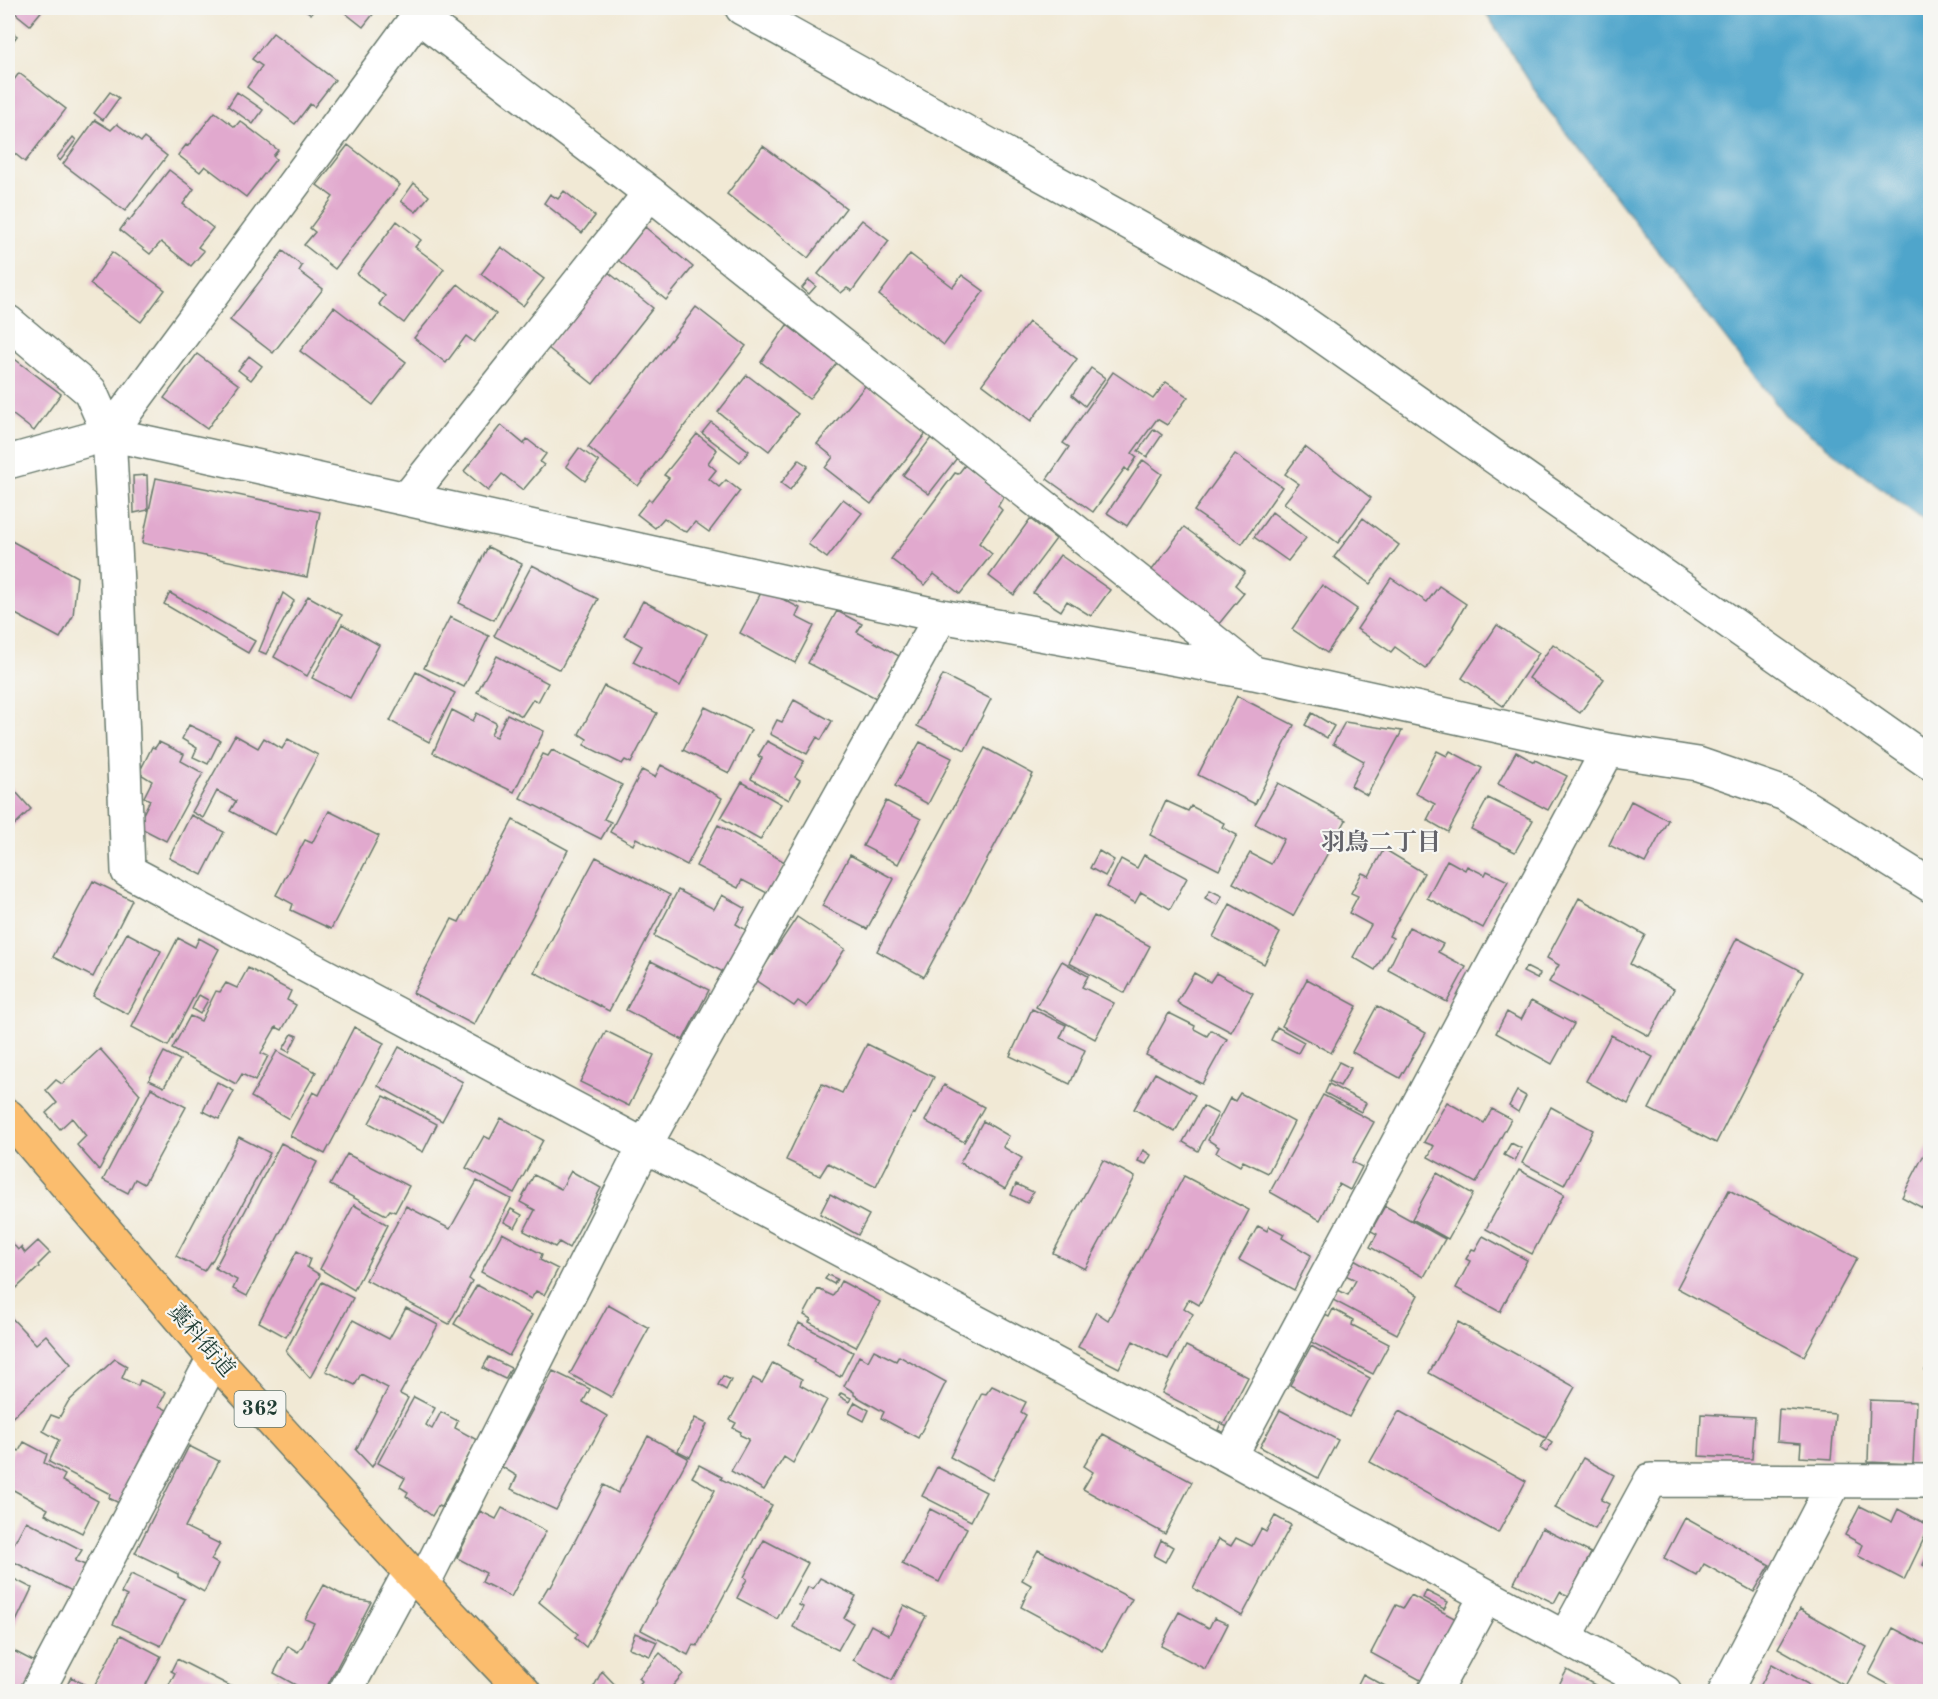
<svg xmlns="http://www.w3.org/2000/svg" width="1938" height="1699" font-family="'Old Standard TT','Noto Serif JP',serif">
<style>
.water{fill:#4fa5cb;stroke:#377180;stroke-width:1.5}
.building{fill:#e1a9ce}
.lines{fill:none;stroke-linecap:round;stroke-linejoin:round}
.street-casing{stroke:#68796c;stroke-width:36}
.highway-casing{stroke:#68796c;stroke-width:36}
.street{stroke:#fff;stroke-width:33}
.highway{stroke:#fbbd6e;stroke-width:33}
.labels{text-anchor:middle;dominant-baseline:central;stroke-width:4.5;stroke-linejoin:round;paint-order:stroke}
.shield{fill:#f6f6f2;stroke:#60746d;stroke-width:1.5}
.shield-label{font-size:21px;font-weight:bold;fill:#1f3d34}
.street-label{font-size:22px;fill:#1f3d34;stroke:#f6f6f2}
.neighbourhood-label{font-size:24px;font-weight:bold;fill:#63636a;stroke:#f6f6f2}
</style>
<rect width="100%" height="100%" fill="#f6f6f2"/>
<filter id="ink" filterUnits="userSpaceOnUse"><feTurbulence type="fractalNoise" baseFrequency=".0167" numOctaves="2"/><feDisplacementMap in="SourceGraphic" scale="12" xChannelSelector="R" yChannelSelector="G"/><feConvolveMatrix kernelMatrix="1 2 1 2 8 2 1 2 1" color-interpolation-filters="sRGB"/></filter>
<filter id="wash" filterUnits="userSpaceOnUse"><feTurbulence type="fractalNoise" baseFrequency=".008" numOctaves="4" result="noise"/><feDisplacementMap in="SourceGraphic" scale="24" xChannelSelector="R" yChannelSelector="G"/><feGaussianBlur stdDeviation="1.35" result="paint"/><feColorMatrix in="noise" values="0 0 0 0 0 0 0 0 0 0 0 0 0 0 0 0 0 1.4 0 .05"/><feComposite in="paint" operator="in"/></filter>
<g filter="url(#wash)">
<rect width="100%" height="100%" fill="#f1e9d5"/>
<path class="water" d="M1483 8H1930V525L1785 415 1543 103Z"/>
<g id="blocks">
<path class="building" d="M9 8H44L30 25Z
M303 8H315L311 14Z
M339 8H378L363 27Z
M8 29 17 36 8 48Z
M273 33 335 80 314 107 310 104 295 124 247 87 262 66 252 59Z
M19 73 66 109 25 162 8 148V88Z
M110 92 119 98 103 120 94 113Z
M237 92 263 110 253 124 228 106Z
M215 112 235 127 240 121 278 150 273 156 276 159 246 197 205 166 200 172 178 155 186 145 188 146Z
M95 120 111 130 117 124 141 142 144 138 167 156 125 211 63 164Z
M73 137 76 140 60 161 57 157Z
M348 145 400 185 335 269 304 245 315 232 310 228 333 197 317 185Z
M763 146 846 208 808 258 727 194Z
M169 170 194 189 183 204 213 228 198 247 204 251 191 266 161 242 150 254 120 230 128 219 129 221Z
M414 183 429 196 416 212 401 201Z
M564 191 595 216 582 233 544 203 550 194 558 199Z
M862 220 889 241 852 291 847 288 841 293 818 274Z
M397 221 421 240 415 247 444 269 404 323 379 304 385 296 357 274Z
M645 227 693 267 666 300 618 260Z
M501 247 544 279 523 306 481 274Z
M283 251 302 266 299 271 323 289 273 353 230 320Z
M112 252 165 290 141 322 90 284Z
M910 254 953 287 962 275 984 291 944 345 879 295Z
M608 272 653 308 593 384 548 348Z
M809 280 816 286 809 294 802 288Z
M458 284 496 314 474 342 466 336 446 363 414 338Z
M334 307 406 362 373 405 300 351Z
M696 307 746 346 638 486 588 447Z
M1029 322 1077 359 1031 421 982 384Z
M787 325 837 363 809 399 761 362Z
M8 354 61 394 34 431 8 411V402L11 397 8 394Z
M197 354 239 385 207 429 164 398Z
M249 356 262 366 251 380 238 370Z
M1091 368 1105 378 1085 406 1072 395Z
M1113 372 1153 399 1166 382 1188 397 1167 425 1157 419 1132 453 1137 457 1128 471 1125 468 1093 512 1047 479 1069 447 1063 443Z
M747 375 798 414 769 451 718 412Z
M866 385 926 433 871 504 825 468 833 457 817 444Z
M711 422 749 451 740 462 702 433Z
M501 425 524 444 527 439 546 454 540 462 544 465 523 490 502 474 488 491 464 471Z
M1154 429 1162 435 1147 457 1138 451Z
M697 434 717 450 708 463 716 470 709 479 719 487 726 480 740 491 709 532 695 522 687 532 683 531 664 518 655 528 637 514 649 499 651 501 669 478 664 475Z
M931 438 957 458 929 494 903 475Z
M1305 447 1371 498 1338 543 1284 503 1299 484 1285 474Z
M579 448 599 462 585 481 566 466Z
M1235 454 1282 487 1242 544 1194 511Z
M799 460 808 466 790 490 781 483Z
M1143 460 1162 474 1127 526 1107 513Z
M965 465 1004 496 998 506 1002 510 979 543 992 554 960 594 934 574 925 585 891 559 955 473 958 474Z
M147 475 148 510 134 513 133 476Z
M156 478 320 512 307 577 142 543Z
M843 499 862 513 827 558 808 544Z
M1272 512 1306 538 1288 561 1254 537Z
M1363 518 1399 545 1370 584 1334 557Z
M1030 519 1056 539 1014 595 989 576Z
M1184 527 1245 572 1235 585 1244 593 1218 625 1149 574Z
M8 539 77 577 73 616 60 638 8 610Z
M488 547 522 564 494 620 459 603Z
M1060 555 1110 590 1091 616 1067 601 1061 611 1033 593Z
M532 565 598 599 560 670 494 636Z
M1391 578 1427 602 1439 586 1466 604 1453 626 1454 627 1426 669 1395 647 1391 652 1357 629Z
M1322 585 1357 609 1327 653 1292 629Z
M763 589 800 608 796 617 814 626 795 663 740 633Z
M170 593 255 641 248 653 164 604Z
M283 593 294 601 266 654 259 651Z
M308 596 342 615 307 676 274 657Z
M643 601 707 634 680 686 633 662 642 646 624 636Z
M837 611 862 624 857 632 899 656 876 698 808 663Z
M450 617 489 636 464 687 424 668Z
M342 624 379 645 350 698 312 678Z
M1497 625 1539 653 1503 706 1462 678Z
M1553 644 1604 679 1580 713 1529 678Z
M497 656 548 683 538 702 533 699 522 716 477 692Z
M416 672 455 693 429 742 390 721Z
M943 675 991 699 965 750 917 726Z
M604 686 657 713 631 763 625 760 622 764 584 745 587 739 579 734Z
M1237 696 1294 725 1255 804 1198 775Z
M794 700 832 721 821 740 817 737 807 754 770 734 777 720 782 722Z
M705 707 751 730 729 773 683 750Z
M452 710 473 721 477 713 496 723 491 735 496 737 507 714 544 731 514 792 433 753Z
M1312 713 1334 726 1327 738 1305 725Z
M1345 722 1402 731 1367 795 1351 786 1364 761 1333 744Z
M189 725 220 740 208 764 193 757 197 748 182 739Z
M235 735 258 748 264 738 282 749 288 739 318 755 275 835 230 811 236 801 217 791 203 818 192 812Z
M767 741 804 761 795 777 800 780 789 800 751 779 762 758 758 756Z
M159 742 184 754 181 761 203 773 166 841 137 826 150 800 144 797 152 781 139 773 152 747 155 748Z
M920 742 952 758 928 804 895 786Z
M985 748 1033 774 924 977 877 951Z
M552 750 622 785 604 819 611 822 601 839 520 798 543 754 548 756Z
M1437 751 1447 756 1450 751 1482 768 1448 832 1427 820 1435 804 1415 793Z
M1516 752 1534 762 1535 760 1567 776 1548 810 1498 784Z
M661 765 722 798 687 865 636 838 633 845 610 832 642 770 655 777Z
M742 782 781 804 760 840 721 818Z
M8 783 31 809 8 831Z
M1278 783 1346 820 1293 916 1233 883 1250 853 1271 864 1284 839 1255 824Z
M1488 798 1533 820 1515 852 1471 829Z
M886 801 921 819 898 864 863 846Z
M1166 801 1188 811 1191 806 1224 823 1222 827 1237 835 1219 870 1150 835Z
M1631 801 1668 820 1645 863 1609 845Z
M329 811 379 836 331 929 291 910 293 904 276 895 305 840 312 843Z
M191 815 224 832 202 875 169 858Z
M513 820 568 850 474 1025 413 993 452 919 459 922Z
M718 825 785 862 769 894 742 880 738 888 696 866Z
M1384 849 1424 873 1389 936 1393 938 1375 970 1353 957 1371 925 1349 913 1358 896 1351 893 1362 873 1369 876Z
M1099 851 1114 860 1105 876 1090 868Z
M850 855 894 879 867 929 822 906Z
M1144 855 1187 878 1170 909 1141 892 1135 903 1107 887 1121 859 1137 868Z
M596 857 670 895 609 1011 534 972Z
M1447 860 1465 870 1467 866 1485 875 1487 871 1508 881 1483 928 1427 898Z
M93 881 132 900 93 977 53 957Z
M678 890 714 909 722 895 745 908 736 924 746 930 723 972 654 936Z
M1210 890 1222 896 1217 905 1205 898Z
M1579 898 1645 935 1630 964 1674 989 1649 1036 1549 982 1559 965 1547 958Z
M1230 904 1280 933 1264 964 1213 937Z
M1094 916 1150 946 1125 993 1069 963Z
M797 917 845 949 807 1007 798 1001 794 1006 755 980Z
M1409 927 1443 944 1438 952 1466 967 1447 1002 1388 970Z
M127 933 161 951 128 1014 93 996Z
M178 938 195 947 199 938 219 949 168 1046 132 1027Z
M1737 938 1803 972 1716 1143 1649 1109Z
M651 961 709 990 683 1040 626 1010Z
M1062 961 1088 976 1082 987 1114 1003 1095 1039 1036 1007Z
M1526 967 1540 974 1537 979 1523 972Z
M248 968 291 991 287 1000 296 1005 282 1030 276 1027 261 1053 268 1056 255 1081 242 1074 236 1084 172 1049 190 1016 201 1021 216 991 220 992 226 983 237 988Z
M1194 973 1210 982 1216 973 1253 993 1231 1032 1184 1007 1177 1002Z
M1307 979 1357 1006 1331 1053 1282 1026Z
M199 995 208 1000 200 1014 192 1009Z
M1531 1001 1574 1024 1552 1064 1496 1033 1507 1012 1521 1020Z
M1377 1006 1426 1033 1400 1078 1352 1052Z
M1032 1009 1066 1025 1060 1038 1085 1050 1070 1084 1010 1056Z
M1169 1013 1195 1026 1194 1029 1207 1036 1211 1030 1227 1039 1202 1084 1146 1055Z
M354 1027 384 1043 325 1154 290 1136 313 1092 319 1095Z
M1277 1027 1304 1042 1298 1053 1271 1040Z
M606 1031 654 1055 629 1106 580 1082Z
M292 1034 297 1036 289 1052 283 1049Z
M1611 1035 1653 1057 1628 1104 1586 1081Z
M867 1044 934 1077 915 1114 913 1113 876 1187 828 1163 820 1176 786 1160 822 1084 842 1093Z
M399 1047 463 1082 442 1121 378 1086Z
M100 1049 140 1094 99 1170 77 1145 86 1136 72 1118 60 1129 46 1113 57 1103 46 1090 56 1080 62 1084Z
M277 1051 316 1072 289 1119 251 1097Z
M164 1052 180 1060 164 1087 149 1080Z
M1339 1062 1351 1068 1340 1086 1329 1081Z
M1155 1073 1195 1095 1175 1132 1134 1109Z
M217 1082 234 1091 219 1119 203 1111Z
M1329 1084 1366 1103 1361 1112 1325 1093Z
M944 1085 984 1107 964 1142 925 1121Z
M151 1088 186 1107 144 1184 135 1179 128 1193 103 1180Z
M1517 1091 1526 1096 1518 1112 1509 1106Z
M1240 1093 1294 1122 1268 1173 1243 1161 1240 1166 1216 1153 1219 1147 1208 1140 1230 1098 1235 1101Z
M1323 1095 1374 1122 1352 1162 1362 1167 1350 1190 1339 1184 1320 1220 1270 1192Z
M384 1096 437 1124 423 1152 369 1123Z
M1447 1102 1484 1123 1492 1109 1511 1119 1476 1183 1428 1157 1434 1146 1424 1142Z
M1203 1106 1218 1114 1198 1151 1183 1142Z
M1551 1107 1593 1130 1564 1185 1522 1163Z
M501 1118 543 1140 514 1193 466 1168 484 1136 490 1139Z
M983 1121 1009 1136 1003 1147 1022 1158 1005 1189 960 1163Z
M239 1137 270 1153 211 1263 210 1262 204 1271 176 1256Z
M281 1143 317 1162 247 1296 233 1289 237 1280 215 1268Z
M1511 1143 1521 1148 1515 1161 1504 1155Z
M1930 1143V1212L1902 1197Z
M1143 1150 1151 1155 1146 1164 1138 1161Z
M347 1154 409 1186 395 1212 390 1210 386 1215 330 1185Z
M1103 1160 1135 1177 1085 1269 1053 1253Z
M1519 1170 1564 1194 1532 1254 1486 1229Z
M571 1171 601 1188 569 1248 559 1242 555 1247 524 1231 535 1210 520 1202 534 1175 561 1189Z
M1437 1173 1473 1194 1448 1239 1412 1219Z
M1184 1176 1249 1210 1199 1305 1189 1299 1184 1308 1193 1314 1168 1359 1133 1341 1119 1368 1078 1347 1096 1312 1108 1320Z
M477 1181 511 1199 469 1279 472 1281 449 1324 366 1280 406 1206 450 1229Z
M1016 1184 1033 1192 1027 1203 1011 1195Z
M1729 1190 1857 1258 1804 1356 1677 1288Z
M830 1194 869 1215 858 1235 820 1214Z
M354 1205 388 1225 354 1290 320 1269Z
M1385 1206 1445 1239 1424 1277 1370 1247 1377 1234 1371 1231Z
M511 1209 522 1215 515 1228 504 1222Z
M1258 1226 1267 1231 1269 1226 1284 1234 1282 1238 1311 1255 1294 1290 1239 1260Z
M502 1233 542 1254 540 1260 558 1269 544 1295 536 1291 531 1299 481 1272Z
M1483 1236 1527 1260 1500 1312 1456 1288 1470 1261 1466 1259 1472 1249 1475 1250Z
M8 1238 18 1250 21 1247 25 1253 38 1241 50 1253 38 1265 39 1267 8 1296Z
M297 1251 310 1259 307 1267 320 1275 286 1337 259 1322Z
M1352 1258 1418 1295 1397 1334 1331 1299 1336 1289 1348 1295 1356 1280 1343 1274Z
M828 1275 837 1279 834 1284 825 1279Z
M841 1281 880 1302 856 1347 809 1322 811 1319 804 1315 818 1289 833 1296Z
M322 1282 353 1298 310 1378 286 1351Z
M477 1285 532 1315 509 1356 454 1324Z
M608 1305 649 1328 611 1397 570 1374Z
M406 1308 438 1325 400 1394 408 1398 372 1467 356 1450 388 1388 361 1374 355 1385 326 1371 353 1320 389 1339Z
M1333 1309 1353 1320 1352 1325 1389 1344 1373 1374 1311 1342 1325 1315 1329 1317Z
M8 1314 36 1344 46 1335 71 1364 8 1421Z
M1458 1322 1575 1387 1546 1438 1429 1373Z
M799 1323 853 1352 840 1377 813 1362 814 1359 788 1344Z
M1186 1346 1248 1377 1223 1425 1228 1427 1225 1433 1218 1430 1221 1423 1162 1393Z
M1311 1346 1370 1378 1349 1417 1290 1385Z
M874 1350 896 1361 899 1356 946 1382 918 1438 881 1418 884 1412 854 1395V1392L844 1386 859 1356 868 1361Z
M489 1357 511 1368 505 1379 483 1368Z
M115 1359 127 1366 122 1378 138 1386 140 1380 166 1392 159 1406 167 1410 119 1503 109 1498 110 1494 49 1462 59 1440 43 1431 51 1415 59 1418 68 1402Z
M773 1363 802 1379 800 1385 827 1400 793 1463 784 1457 764 1490 731 1471 749 1439 740 1435 741 1432 733 1428 736 1423 730 1420 753 1378 762 1383Z
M1925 1370H1930V1378H1926Z
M553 1371 590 1389 583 1402 607 1416 556 1510 511 1489 517 1476 502 1467Z
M723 1376 731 1380 726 1390 718 1385Z
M992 1386 1026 1402 1021 1412 1026 1415 992 1480 950 1457 982 1393 986 1394Z
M841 1393 851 1398 849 1402 839 1396Z
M414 1397 435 1408 426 1425 432 1429 441 1412 458 1421 455 1428 477 1440 441 1507 438 1506 432 1516 406 1496 408 1492 400 1487 405 1478 378 1463Z
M1870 1400 1916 1402 1913 1464 1868 1462Z
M855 1402 869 1410 864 1421 849 1413Z
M1779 1409 1835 1414 1831 1459 1800 1457 1801 1443 1777 1441Z
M1280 1410 1338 1440 1318 1478 1260 1447Z
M1399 1411 1526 1481 1498 1533 1370 1462Z
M1701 1414 1755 1417 1752 1459 1699 1456Z
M1927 1415 1930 1416V1455H1925Z
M695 1418 707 1424 690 1457 678 1451Z
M1103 1434 1192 1482 1165 1534 1083 1489 1093 1472 1084 1466Z
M648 1436 688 1458 586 1647 575 1638 578 1634 539 1602 548 1587H551L604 1485 618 1493Z
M1546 1439 1552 1443 1546 1452 1540 1448Z
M24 1442 47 1454 44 1463 65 1475 62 1481 98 1501 82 1533 45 1514 48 1509 8 1487V1461L14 1448 19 1451Z
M189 1446 219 1461 185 1527 220 1544 211 1560 218 1564 204 1592 178 1577V1574L135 1553Z
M1583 1458 1614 1475 1601 1500 1609 1504 1595 1529 1555 1508Z
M699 1465 722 1477 721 1479 772 1505 697 1646 693 1645 688 1655 641 1630 715 1490 692 1477Z
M937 1467 986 1492 971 1521 922 1496Z
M1860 1506 1892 1522 1898 1509 1930 1526 1904 1580 1858 1556 1863 1545 1845 1535Z
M502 1508 546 1531 511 1597 482 1582 486 1573 457 1558 480 1511 496 1519Z
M930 1509 967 1528 939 1582 902 1564Z
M1275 1516 1291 1525 1242 1616 1193 1588 1218 1539 1231 1546 1236 1538 1252 1546 1261 1529 1266 1532Z
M1685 1518 1770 1565 1754 1592 1704 1564 1697 1576 1664 1558Z
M26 1521 82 1550 75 1561 85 1565 72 1591 8 1559V1555Z
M1542 1528 1591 1553 1569 1596 1560 1592 1554 1603 1514 1583Z
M764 1540 808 1563 777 1619 737 1598 747 1579 744 1577Z
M1161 1540 1173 1547 1165 1562 1154 1556Z
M1038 1550 1132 1599 1103 1651 1021 1607 1031 1585 1022 1580Z
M1930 1550V1569L1923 1565Z
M131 1574 185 1599 161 1646 113 1624 127 1596 121 1593Z
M8 1576 32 1588 10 1634 8 1633Z
M820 1578 856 1596 844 1618 853 1623 838 1650 793 1627 803 1607 799 1605 808 1587 813 1589Z
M324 1585 346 1597 371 1602 324 1692H308L274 1673 288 1646 298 1652 303 1645 314 1623 305 1619Z
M1426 1591 1448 1602 1444 1609 1423 1598Z
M1411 1595 1460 1621 1426 1683 1371 1653 1396 1605 1403 1608Z
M904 1605 926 1616 892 1680 853 1660 871 1625 889 1635Z
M1800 1609 1867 1647 1845 1686 1778 1648Z
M1179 1612 1209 1628 1214 1618 1228 1624 1205 1669 1161 1646Z
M1893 1628 1930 1647V1692H1902L1869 1674Z
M635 1633 657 1642 650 1656 629 1648Z
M121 1635 161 1656 142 1692H64L71 1677 93 1689Z
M8 1648 39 1664 24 1692H8Z
M660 1653 683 1674 669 1690 671 1692H633L642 1681 639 1678Z
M177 1659 242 1692H165L175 1673 171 1671Z
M1772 1664 1822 1692H1757Z
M1567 1670 1597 1686 1593 1692H1555Z
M602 1671 618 1688 616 1692H591Z
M1363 1674 1396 1692H1354Z
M278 1685 291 1692H274Z"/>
</g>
</g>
<g filter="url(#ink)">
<use href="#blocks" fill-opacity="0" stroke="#68796c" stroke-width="1.5"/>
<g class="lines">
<g class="street-casing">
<path id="street" d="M742 8 1281 307 1930 763
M8 322 90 391 109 434 117 584 128 871 1230 1457 1665 1692
M109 434 418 16 650 193 1250 670
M8 462 109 434 941 616 1254 673 1608 750 1698 764 1785 794 1930 885
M407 499 650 193
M1230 1457 1608 750
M423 1584 645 1145 941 616
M1565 1638 1651 1480 1930 1481
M37 1692 214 1358
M345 1692 410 1572
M1434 1692 1486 1596
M1725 1692 1835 1481"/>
</g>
<g class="highway-casing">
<path id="highway" d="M8 1116 214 1358 410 1572 524 1692"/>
</g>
<use href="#street" class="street"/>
<use href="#highway" class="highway"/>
</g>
</g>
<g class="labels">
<rect class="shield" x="234.5" y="1391" width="51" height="36" rx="4.5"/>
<g class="shield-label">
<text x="260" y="1409">362</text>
</g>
<g class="street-label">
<text transform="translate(201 1341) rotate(49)">藁科街道</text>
</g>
<g class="neighbourhood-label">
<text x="1381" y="844">羽鳥二丁目</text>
</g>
</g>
<rect width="1938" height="1699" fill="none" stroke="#f6f6f2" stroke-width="30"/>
</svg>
